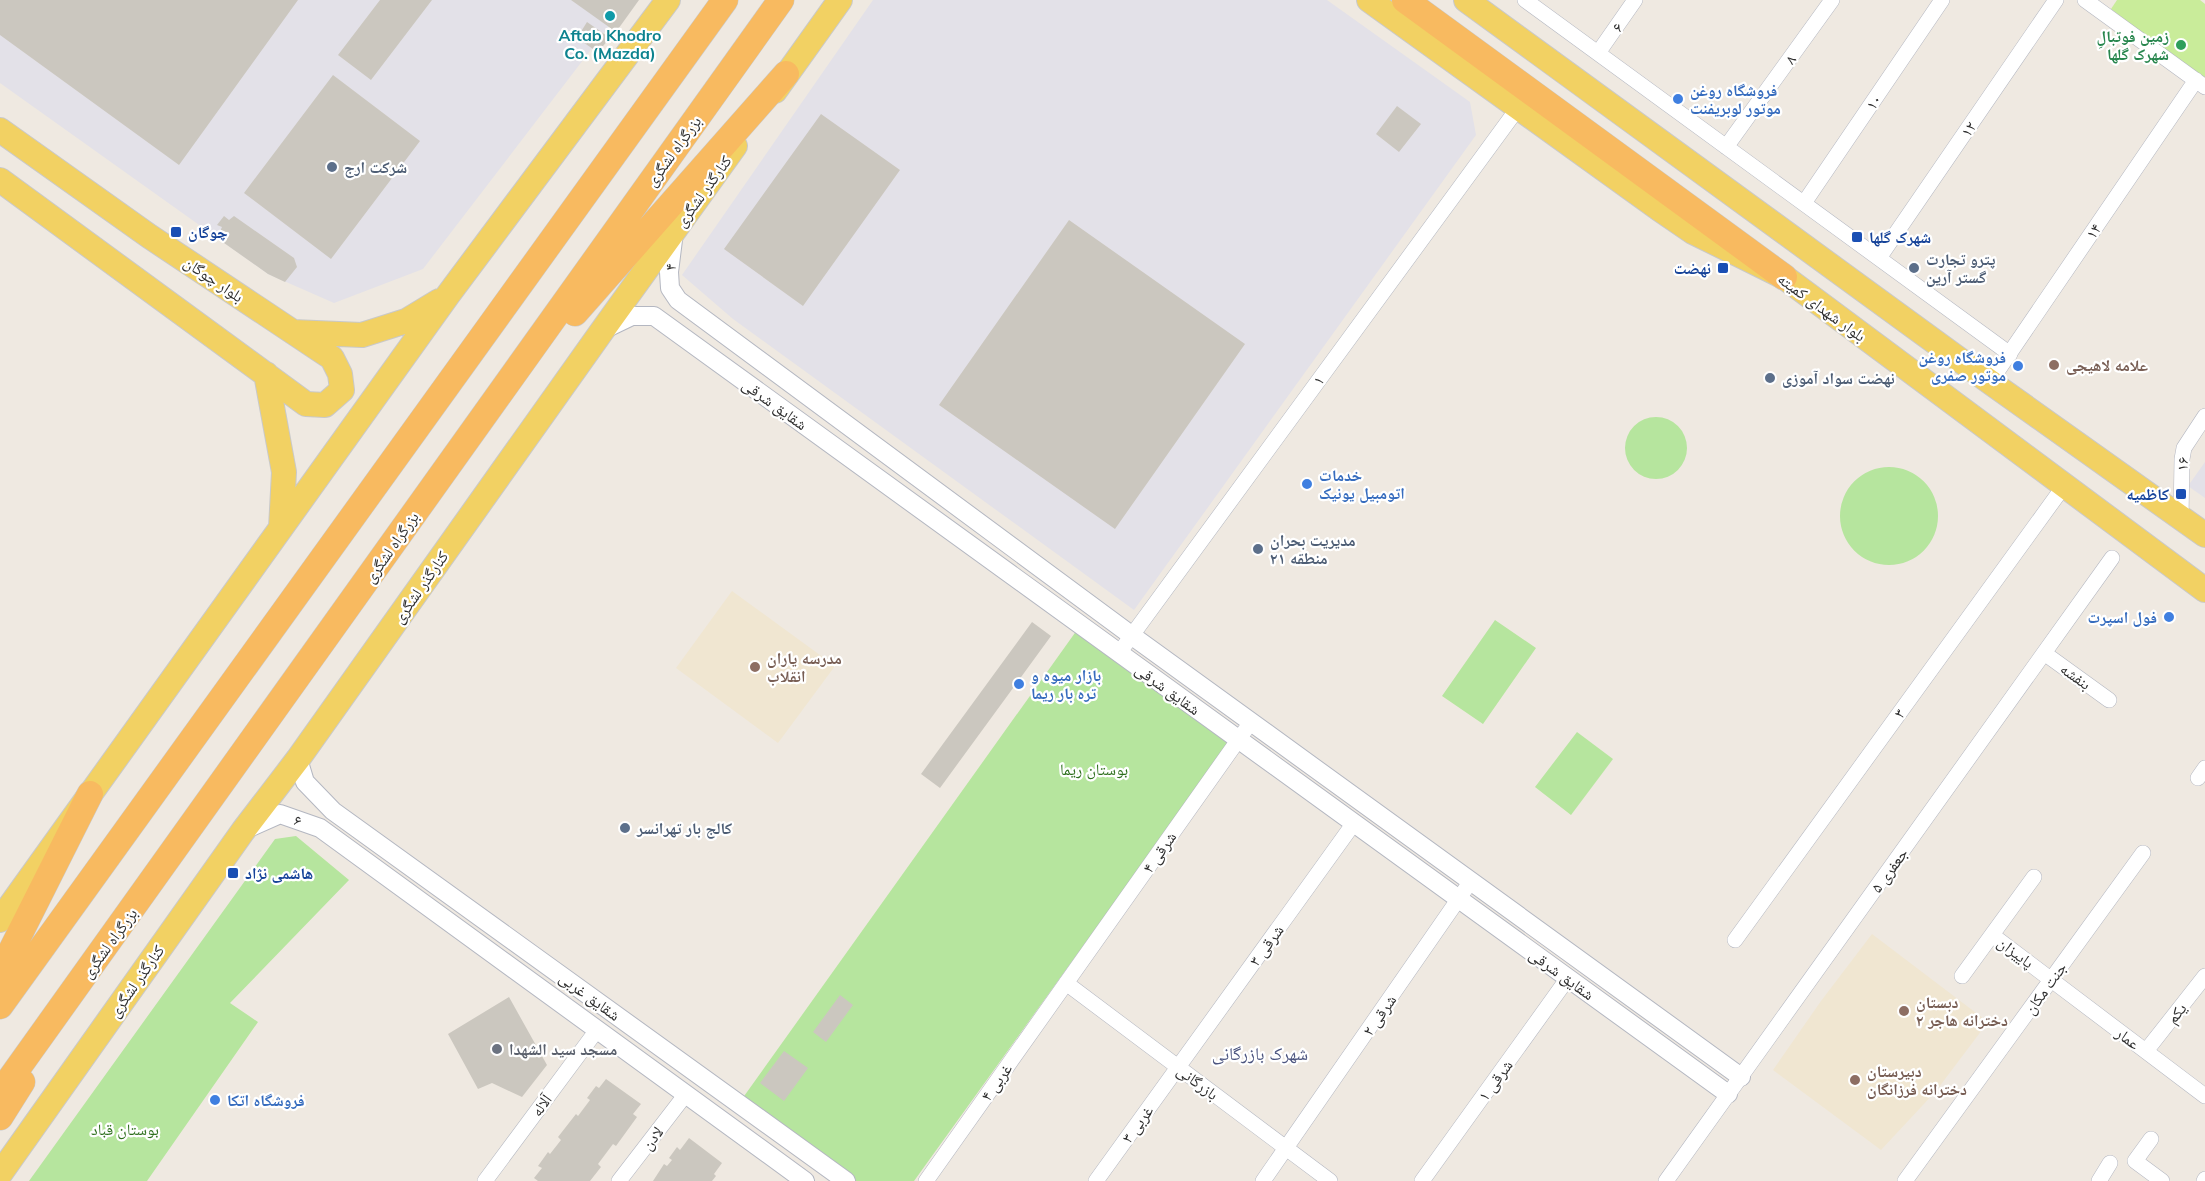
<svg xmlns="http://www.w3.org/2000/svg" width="2205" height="1181" font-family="Mulish,'Noto Naskh Arabic',sans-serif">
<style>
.industrial{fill:#e3e1e8}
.education{fill:#f0e6d1}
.green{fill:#b6e59e}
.pitch{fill:#c9ec9a}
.building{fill:#cbc7bf}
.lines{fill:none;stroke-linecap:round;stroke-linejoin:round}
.minor-casing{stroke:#b4b7c1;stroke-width:16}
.tertiary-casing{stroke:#b4b7c1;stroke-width:20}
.primary-casing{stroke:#c9c9c9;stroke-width:26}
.trunk-casing{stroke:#c9c9c9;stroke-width:27}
.minor{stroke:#fff;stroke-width:15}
.tertiary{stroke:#fff;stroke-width:18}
.primary{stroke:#f2d163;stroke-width:24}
.trunk{stroke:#f8ba60;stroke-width:26}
.culture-dot{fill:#0f9aa8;stroke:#fff;stroke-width:2}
.leisure-dot{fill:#2e9e5b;stroke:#fff;stroke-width:2}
.shop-dot{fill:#3f7fe0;stroke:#fff;stroke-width:2}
.service-dot{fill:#5c6f8a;stroke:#fff;stroke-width:2}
.transit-dot{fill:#1a4fb4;stroke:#fff;stroke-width:2}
.education-dot{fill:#8d6e63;stroke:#fff;stroke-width:2}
.worship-dot{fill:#6b7280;stroke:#fff;stroke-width:2}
.labels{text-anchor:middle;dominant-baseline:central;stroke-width:4.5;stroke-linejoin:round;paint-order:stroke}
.street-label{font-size:16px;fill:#2e2e2e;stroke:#fff}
.culture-label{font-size:16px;font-weight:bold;fill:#0d838f;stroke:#fff}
.leisure-label{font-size:16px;font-weight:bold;fill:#27864d;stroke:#fff;text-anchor:end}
.shop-label{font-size:16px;font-weight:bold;fill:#366cbe;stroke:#fff;text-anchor:start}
.service-label{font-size:16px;font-weight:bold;fill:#4e5e75;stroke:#fff;text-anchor:start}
.transit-label{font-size:16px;font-weight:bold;fill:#164399;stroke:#fff;text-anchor:start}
.education-label{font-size:16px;font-weight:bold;fill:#785e54;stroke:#fff;text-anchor:start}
.park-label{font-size:16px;fill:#2c6e1b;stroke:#fff}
.worship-label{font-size:16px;font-weight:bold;fill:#5b616d;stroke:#fff;text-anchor:start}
.neighbourhood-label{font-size:18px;fill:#4d5680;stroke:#fff}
</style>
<rect width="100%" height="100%" fill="#efe9e1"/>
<path class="industrial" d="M0 0H629L423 269 334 303 268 274 0 83Z
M873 0H1327L1470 102 1476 135 1134 610 733 319 682 275Z
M2205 462V498L2188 486Z"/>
<path class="education" d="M732 591 835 666 778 743 676 668Z
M1872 934 1988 1022 1936 1091 1881 1150 1773 1070 1821 1001Z"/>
<path class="green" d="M1625 448a31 31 0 1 1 62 0a31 31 0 1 1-62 0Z
M1840 516a49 49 0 1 1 98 0a49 49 0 1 1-98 0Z
M1495 620 1536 648 1483 724 1442 696Z
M1077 630 1229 743 914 1181H837L737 1106Z
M1577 732 1613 759 1571 815 1535 787Z
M296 836 349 880 230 1003 258 1022 147 1181H29L275 839Z"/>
<path class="pitch" d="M2117 0H2200L2205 4V82L2111 9Z"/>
<path class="building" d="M0 0H298L179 165 0 35Z
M380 0H432L371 80 338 55Z
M571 0H639L616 32Z
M587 22 610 38 603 46 593 49 577 38Z
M333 75 420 141 331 259 244 193Z
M1397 106 1421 124 1399 152 1376 134Z
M821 114 900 170 803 306 724 249Z
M224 216 229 220 234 216 294 258 297 267 285 282 268 274 217 238 222 227 217 225Z
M1069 220 1245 344 1115 529 939 405Z
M1032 622 1051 636 940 788 921 774Z
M840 995 853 1005 826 1042 813 1032Z
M509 997 547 1065 522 1097 492 1083 478 1089 448 1034Z
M784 1051 808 1068 784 1101 760 1083Z
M606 1079 641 1104 633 1114 637 1117 616 1146 613 1144 598 1164 601 1167 590 1181H538L534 1178 542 1168 538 1166 548 1152 550 1154 561 1140 558 1137 576 1114 578 1116 590 1100 587 1098 596 1086 599 1088Z
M689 1138 722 1163 714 1174 716 1176 712 1181H653L664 1164 667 1166 672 1160 669 1158 677 1147 680 1150Z"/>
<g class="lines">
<g class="minor-casing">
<path id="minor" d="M1525 0 2010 354
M2085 0 2205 87
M1598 53 1635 0
M1726 147 1832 0
M1804 203 1942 0
M1879 258 2056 0
M1990 382 2196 80
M2181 519 2182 459 2184 448 2205 416
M1119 653 1518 108
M2044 653 2109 700
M2198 778 2205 768
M1992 935 2205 1096
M1735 940 2064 486
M1962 976 2034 877
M1066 983 1330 1181
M2146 1051 2205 976
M2151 1139 2135 1161 2162 1181
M485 1181 597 1030
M619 1181 686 1094
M926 1181 1251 722
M1096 1181 1354 823
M1263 1181 1471 881
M1422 1181 1568 978
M1666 1181 2112 558
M1905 1181 2143 853
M2099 1181 2110 1163
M2204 1181 2205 1179"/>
</g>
<g class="tertiary-casing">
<path id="tertiary" d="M674 232 669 272 670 288 678 300 1131 635 1741 1077
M605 329 632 316H654L1728 1094
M298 759 305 782 333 811 846 1181
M244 830 280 814 320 828 805 1181"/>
</g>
<g class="primary-casing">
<path id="primary" d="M1369 0 1658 208 1693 232 1784 277 2205 590
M1466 0 1990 382 2205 535
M775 91 840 0
M0 130 149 236 332 358 340 374 342 390 325 405 306 404 0 180
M293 332 362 335 406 321 439 301
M266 374 284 472 281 528
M0 920 448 295 668 0
M0 1174 243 831 298 759 602 331 735 146"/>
</g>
<g class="trunk-casing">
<path id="trunk" d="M1405 0 1784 277
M575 313 786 74
M0 973 90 794
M0 1006 725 0
M0 1093 781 0
M0 1117 22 1082"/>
</g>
<use href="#minor" class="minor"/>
<use href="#tertiary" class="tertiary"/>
<use href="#primary" class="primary"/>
<use href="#trunk" class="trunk"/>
</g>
<circle class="culture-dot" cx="610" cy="16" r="6"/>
<circle class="leisure-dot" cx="2181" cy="45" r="6"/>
<g class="shop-dot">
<circle cx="1678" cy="99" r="6"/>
<circle cx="2018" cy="366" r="6"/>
<circle cx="1307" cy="484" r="6"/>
<circle cx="2169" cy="617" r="6"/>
<circle cx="1019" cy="684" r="6"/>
<circle cx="215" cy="1100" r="6"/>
</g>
<g class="service-dot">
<circle cx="332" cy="167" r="6"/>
<circle cx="1914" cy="268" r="6"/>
<circle cx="1770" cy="378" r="6"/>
<circle cx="1258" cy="549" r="6"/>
<circle cx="625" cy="828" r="6"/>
</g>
<g class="transit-dot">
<rect x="170" y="226" width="12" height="12" rx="3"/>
<rect x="1851" y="231" width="12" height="12" rx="3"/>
<rect x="1717" y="262" width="12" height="12" rx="3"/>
<rect x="2175" y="488" width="12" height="12" rx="3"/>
<rect x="227" y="867" width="12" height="12" rx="3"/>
</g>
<g class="education-dot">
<circle cx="2054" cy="365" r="6"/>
<circle cx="755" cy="667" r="6"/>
<circle cx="1904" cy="1011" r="6"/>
<circle cx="1855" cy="1080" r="6"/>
</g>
<circle class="worship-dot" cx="497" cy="1049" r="6"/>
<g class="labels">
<g class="street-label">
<text transform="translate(1617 27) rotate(-56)">۶</text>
<text transform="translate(1790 59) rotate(-54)">۸</text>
<text transform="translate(1873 102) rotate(-56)">۱۰</text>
<text transform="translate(1968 129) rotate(-56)">۱۲</text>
<text transform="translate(673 151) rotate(-54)">بزرگراه لشگری</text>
<text transform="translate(703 191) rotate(-54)">کنارگذر لشگری</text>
<text transform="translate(2093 231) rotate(-56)">۱۴</text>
<text transform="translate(670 267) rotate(-86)">۴</text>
<text transform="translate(214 279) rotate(34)">بلوار چوگان</text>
<text transform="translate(1822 307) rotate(36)">بلوار شهدای کمیته</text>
<text transform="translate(1318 380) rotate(-54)">۱</text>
<text transform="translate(775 404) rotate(36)">شقایق شرقی</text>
<text transform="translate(2182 464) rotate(-87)">۱۶</text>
<text transform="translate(391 547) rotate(-55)">بزرگراه لشگری</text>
<text transform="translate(420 587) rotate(-55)">کنارگذر لشگری</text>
<text transform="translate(2076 676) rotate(36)">بنفشه</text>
<text transform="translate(1168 689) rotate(36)">شقایق شرقی</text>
<text transform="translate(1899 713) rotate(-54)">۳</text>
<text transform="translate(298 820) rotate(18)">۶</text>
<text transform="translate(1159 852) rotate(-55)">۴ شرقی</text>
<text transform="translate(1889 870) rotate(-54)">جعفری ۵</text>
<text transform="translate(109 943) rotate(-54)">بزرگراه لشگری</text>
<text transform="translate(1266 945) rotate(-54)">۳ شرقی</text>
<text transform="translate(2016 952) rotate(37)">پاییزان</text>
<text transform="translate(1562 974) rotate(36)">شقایق شرقی</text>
<text transform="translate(136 981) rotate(-55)">کنارگذر لشگری</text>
<text transform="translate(2045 988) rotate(-54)">جنت مکان</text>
<text transform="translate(590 996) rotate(36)">شقایق غربی</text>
<text transform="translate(2176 1013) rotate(-52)">یکم</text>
<text transform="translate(1379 1015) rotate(-55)">۲ شرقی</text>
<text transform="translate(2128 1038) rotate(37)">عمار</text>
<text transform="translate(1495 1080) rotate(-54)">۱ شرقی</text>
<text transform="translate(996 1082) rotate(-55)">۴ غربی</text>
<text transform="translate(1198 1082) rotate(37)">بازرگانی</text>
<text transform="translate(541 1105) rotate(-54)">آلاله</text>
<text transform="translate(1137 1124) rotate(-54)">۳ غربی</text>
<text transform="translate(652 1138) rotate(-52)">لادن</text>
</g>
<g class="culture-label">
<text x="610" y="35">Aftab Khodro<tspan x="610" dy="18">Co. (Mazda)</tspan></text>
</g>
<g class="leisure-label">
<text x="2169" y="36">زمین فوتبالِ<tspan x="2169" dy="18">شهرک گلها</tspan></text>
</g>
<g class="shop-label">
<text x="1690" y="90">فروشگاه روغن<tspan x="1690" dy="18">موتور لوبریفنت</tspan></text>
<text x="2006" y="357" text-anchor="end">فروشگاه روغن<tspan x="2006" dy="18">موتور صفری</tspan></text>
<text x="1319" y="475">خدمات<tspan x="1319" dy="18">اتومبیل یونیک</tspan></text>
<text x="2157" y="617" text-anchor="end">فول اسپرت</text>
<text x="1031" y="675">بازار میوه و<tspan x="1031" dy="18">تره بار ریما</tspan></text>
<text x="227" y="1100">فروشگاه اتکا</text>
</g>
<g class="service-label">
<text x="344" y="167">شرکت ارج</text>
<text x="1926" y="259">پترو تجارت<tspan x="1926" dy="18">گستر آرین</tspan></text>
<text x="1782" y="378">نهضت سواد آموزی</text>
<text x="1270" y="540">مدیریت بحران<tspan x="1270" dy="18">منطقه ۲۱</tspan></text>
<text x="637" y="828">کالج بار تهرانسر</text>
</g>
<g class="transit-label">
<text x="188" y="232">چوگان</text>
<text x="1869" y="237">شهرک گلها</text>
<text x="1711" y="268" text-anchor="end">نهضت</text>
<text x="2169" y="494" text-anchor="end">کاظمیه</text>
<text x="245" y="873">هاشمی نژاد</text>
</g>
<g class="education-label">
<text x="2066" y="365">علامه لاهیجی</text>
<text x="767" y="658">مدرسه یاران<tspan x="767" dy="18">انقلاب</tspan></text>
<text x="1916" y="1002">دبستان<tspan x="1916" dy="18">دخترانه هاجر ۲</tspan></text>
<text x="1867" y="1071">دبیرستان<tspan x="1867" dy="18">دخترانه فرزانگان</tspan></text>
</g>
<g class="park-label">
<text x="1094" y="769">بوستان ریما</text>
<text x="125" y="1129">بوستان قباد</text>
</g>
<g class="worship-label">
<text x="509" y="1049">مسجد سید الشهدا</text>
</g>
<g class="neighbourhood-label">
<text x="1260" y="1053">شهرک بازرگانی</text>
</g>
</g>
</svg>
